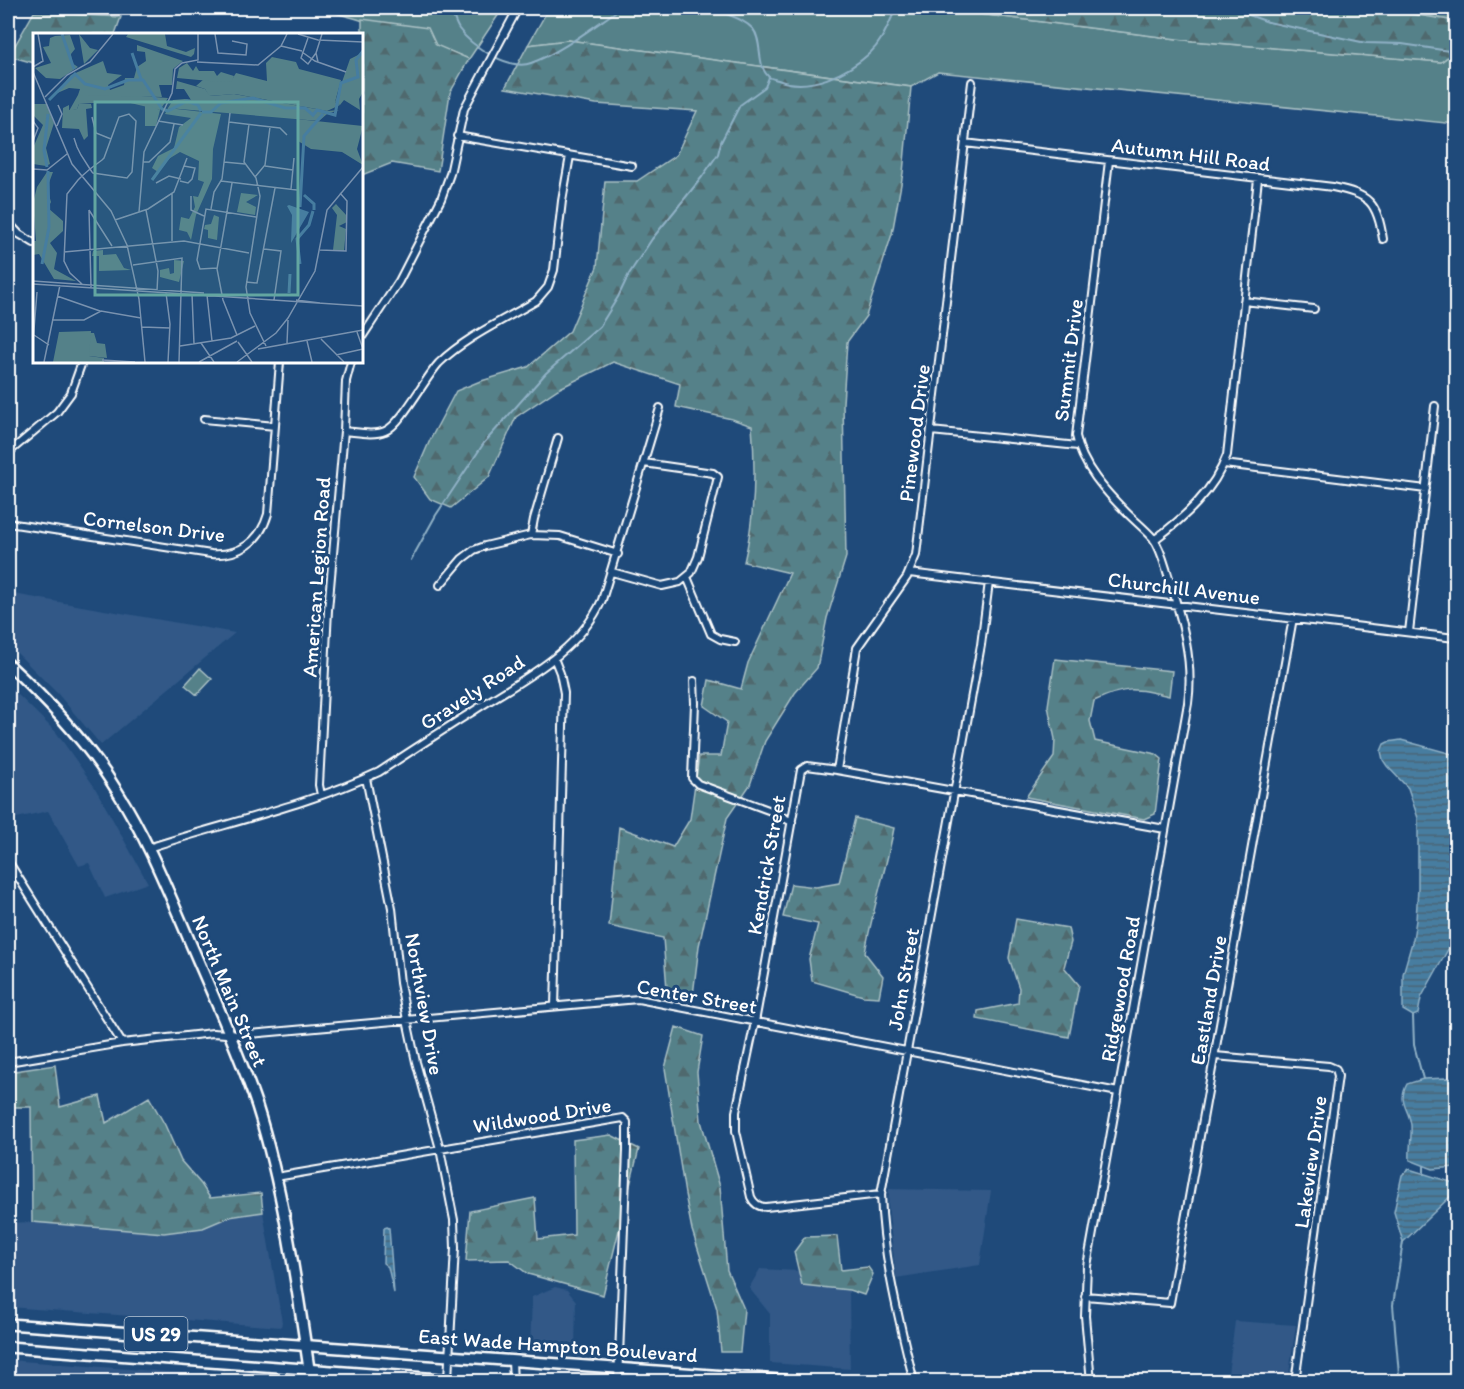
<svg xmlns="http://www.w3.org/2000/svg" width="1464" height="1389" font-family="Itim,sans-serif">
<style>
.built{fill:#305887}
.grass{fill:#548189;stroke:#aac0c4;stroke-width:1.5}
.forest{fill:url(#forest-firs);stroke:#aac0c4;stroke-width:1.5}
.water{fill:url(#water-rules);stroke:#90b1c6;stroke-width:1.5}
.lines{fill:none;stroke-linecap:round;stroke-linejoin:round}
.stream{stroke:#90b1c6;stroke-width:2}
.street-casing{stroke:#fff;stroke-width:10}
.secondary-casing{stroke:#fff;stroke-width:14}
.primary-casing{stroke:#fff;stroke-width:14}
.street{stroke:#1f4a7a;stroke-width:6}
.secondary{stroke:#1f4a7a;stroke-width:9}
.primary{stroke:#1f4a7a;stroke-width:9}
.labels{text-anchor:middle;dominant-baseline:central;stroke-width:6;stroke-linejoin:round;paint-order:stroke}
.shield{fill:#1f4a7a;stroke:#bcc9d7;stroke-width:1.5}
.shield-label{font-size:20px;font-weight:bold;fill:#fff}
.street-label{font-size:21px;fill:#fff;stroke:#1f4a7a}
.inset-river{fill:none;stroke:#467da0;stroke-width:3}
.inset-road{fill:none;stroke:#7992af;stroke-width:1.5}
.view{fill:#63a6a1;fill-opacity:0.15;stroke:#63a6a1;stroke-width:3}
.inset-edge{fill:none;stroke:#fff;stroke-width:3}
</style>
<defs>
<pattern id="forest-firs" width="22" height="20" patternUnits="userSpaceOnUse" patternTransform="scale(1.5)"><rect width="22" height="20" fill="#548189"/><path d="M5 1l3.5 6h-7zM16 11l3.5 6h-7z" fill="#50696e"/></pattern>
<pattern id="water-rules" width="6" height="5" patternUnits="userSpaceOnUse" patternTransform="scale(1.5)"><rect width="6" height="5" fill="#467da0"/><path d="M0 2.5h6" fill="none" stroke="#496476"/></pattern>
</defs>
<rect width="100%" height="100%" fill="#1f4a7a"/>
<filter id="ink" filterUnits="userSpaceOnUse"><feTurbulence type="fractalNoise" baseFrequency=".0167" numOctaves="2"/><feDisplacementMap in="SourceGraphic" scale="12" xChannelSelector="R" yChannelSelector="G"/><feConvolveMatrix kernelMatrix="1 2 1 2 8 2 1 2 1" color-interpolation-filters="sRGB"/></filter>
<g filter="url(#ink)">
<path class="built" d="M8 593 235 633 101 745 57 693 8 644Z
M8 685 56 732 94 786 148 883 105 898 89 863 79 866 48 811 8 820Z
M889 1189 991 1191 980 1265 896 1278 888 1205Z
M263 1212 282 1322 281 1327 8 1307V1223L32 1222 164 1233 203 1228 229 1217Z
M760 1269 799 1271 802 1285 849 1290 850 1369 770 1363V1314L749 1288Z
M555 1287 567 1290 576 1301 575 1351 530 1349 532 1297Z
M1235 1321 1296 1325 1288 1381H1227Z
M8 1360 290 1381H291H8Z"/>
<path class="grass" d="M317 8H503L469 59C419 38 369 21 317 8Z
M549 8H931L1193 41 1441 62 1456 51V124L938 72 911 87 568 40 528 45Z
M1372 8H1456V21Z
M200 668 212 679 197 695 185 685Z"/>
<path class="forest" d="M931 8H1372L1456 21V50L1441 62 1193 41Z
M34 12 121 17 115 34H34V63L9 56Z
M362 19 428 28 436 45 469 59 450 93 438 171 392 163 362 175Z
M568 40 911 87 903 173 892 234 866 316 847 342 843 403 846 557 827 618 817 668 795 693 765 741 750 785 727 818 699 946 693 995 667 989 663 938 609 926 619 827 673 847 690 819 699 756H721L727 722 704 706 709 680 741 689 748 663 790 573 744 562C755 517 756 472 752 426L732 419 676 407 680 384 613 362 558 389 516 417 489 477 451 508 430 499 414 477 430 440 456 391 478 382 528 367 570 331 597 267 605 181H637L676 155 697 111 596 104 505 88 528 45Z
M1055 659 1172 671 1169 696C1135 688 1126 686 1094 701L1090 721 1095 741 1156 754 1162 759 1155 814 1144 819 1026 797 1054 757 1055 739 1048 706Z
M855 818 894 828C886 870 872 911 865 953L883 976 879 997 863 996 812 981 809 959 818 924 783 917 791 884 816 887 839 883Z
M1016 919 1068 928 1071 942 1064 967 1079 985 1069 1037 977 1019 978 1011 1018 1003 1019 988 1009 958Z
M676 1027 703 1036 697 1072 701 1121 720 1187 727 1270 744 1309 740 1352H721L717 1309 692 1230 685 1194 665 1068Z
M55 1065 60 1107 100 1096 106 1123 149 1097 165 1125 181 1161 201 1184 210 1198 261 1193 263 1212 229 1217 203 1228 164 1233 32 1222 31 1107H8V1072Z
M611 1135 639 1149 603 1295 528 1274 509 1260 466 1261 470 1211 535 1198 538 1239 574 1235 573 1140Z
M837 1236 841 1270 868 1267 873 1274 864 1295 849 1290 802 1285 794 1252 805 1237Z"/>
<path class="water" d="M1401 740 1456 755V935L1421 998 1418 1014 1413 1016 1403 1010V974L1413 939 1416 920 1418 888V818L1408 788 1387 766 1383 760 1381 751 1384 744 1388 742Z
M1447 1078 1452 1079 1456 1087V1167L1433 1169 1410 1160C1409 1148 1412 1137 1411 1125 1409 1108 1397 1103 1407 1084L1423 1079Z
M1409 1169 1454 1183 1456 1191 1403 1242 1394 1212 1402 1175Z
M387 1227 389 1228 394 1293 388 1267 383 1263 384 1228Z"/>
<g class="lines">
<path class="stream" d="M450 8C453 14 455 23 459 29 471 46 510 71 531 63 562 52 594 26 621 8
M713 8C726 15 743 18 753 29 763 41 756 66 769 77 772 79 775 79 778 80 809 92 847 74 870 53 883 41 888 24 896 9L903 8
M913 8 948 11 968 8
M1230 8 1268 22 1366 43 1402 44 1456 52
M411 560 436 515 484 443 546 373 600 326 618 297 629 274 652 239 702 177 718 154 721 142 740 105 765 87 769 77
M1456 986 1454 989 1450 1013 1456 1031
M1413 1016 1414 1045 1423 1079
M1424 1174V1166
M1399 1375 1393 1305 1403 1242"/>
<g class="street-casing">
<path id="street" d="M457 136 632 166
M965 143 1333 187C1369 195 1377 201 1383 239
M8 222 19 234 34 243
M1244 301 1314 309
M362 337 399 281 441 199 450 174 464 109 518 8
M204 419 275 426
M344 431C357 432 373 436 385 431 401 425 425 378 439 363 466 337 504 320 536 301L548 287 554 270 562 201 570 156
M931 431 1078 446
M8 453 57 412 71 393 82 362
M1224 464 1426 489
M8 523 211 554C239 556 260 542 268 514L280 362
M531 535 534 519 558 438
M1154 540C1184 518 1214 491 1227 455L1258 179
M612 572 662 586 680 582 691 573 698 557 718 477 713 473 644 463
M909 573 1455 638
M687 577 711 634 720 639 735 642
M440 585 462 559 474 550 485 546 531 535 560 536 618 554
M1409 632 1435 406
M554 658 560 673 564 693 555 1006
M694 681 695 703 692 778 698 784 771 811 792 822
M837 770 857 648 907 577 916 555 972 82
M366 778 392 908 400 983 407 1020 416 1062 440 1149 454 1220 455 1248 448 1379
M321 795 319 785 328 610 344 431 346 381 351 362
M148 848C225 823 306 806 379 772 410 752 441 731 472 712 519 681 578 654 602 600L660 408
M8 861 122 1043
M1215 1056 1329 1066 1336 1069 1338 1076 1295 1382
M8 1062 122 1043 213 1033 239 1035 638 999 1118 1092
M276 1177 623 1118 627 1122V1150L618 1382
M881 1194 766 1207C759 1207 754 1204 751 1197L736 1131V1112L755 1022 801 770 807 766 837 770 1165 829
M1085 1296 1170 1303 1293 618
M512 1361 513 1382
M914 1382C899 1320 883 1258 881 1194L981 645 989 582
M1091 1382 1085 1316 1087 1266 1188 703C1194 661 1182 621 1170 581 1165 567 1162 550 1153 538 1145 529 1135 521 1126 512 1106 492 1082 466 1076 436L1109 161"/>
</g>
<g class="secondary-casing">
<path id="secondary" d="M8 664C49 702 88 743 117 791 147 838 168 891 190 942 213 996 238 1049 257 1106 285 1195 297 1289 311 1382"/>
</g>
<g class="primary-casing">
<path id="primary" d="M8 1324 808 1382
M8 1347 480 1382"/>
</g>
<use href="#street" class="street"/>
<use href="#secondary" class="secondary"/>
<use href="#primary" class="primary"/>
</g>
</g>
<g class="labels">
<rect class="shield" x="124.5" y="1317" width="63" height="34" rx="4.5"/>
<g class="shield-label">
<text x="156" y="1334">US 29</text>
</g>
<g class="street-label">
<text transform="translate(1191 154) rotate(7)">Autumn Hill Road</text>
<text transform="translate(1068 360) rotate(-83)">Summit Drive</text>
<text transform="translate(914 433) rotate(-83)">Pinewood Drive</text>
<text transform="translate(154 526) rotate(7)">Cornelson Drive</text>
<text transform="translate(316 577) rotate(-86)">American Legion Road</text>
<text transform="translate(1184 588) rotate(7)">Churchill Avenue</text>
<text transform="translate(472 692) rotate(-33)">Gravely Road</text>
<text transform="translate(766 865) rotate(-80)">Kendrick Street</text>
<text transform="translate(903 979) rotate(-80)">John Street</text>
<text transform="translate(1120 989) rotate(-80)">Ridgewood Road</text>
<text transform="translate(230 991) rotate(67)">North Main Street</text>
<text transform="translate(697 996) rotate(10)">Center Street</text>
<text transform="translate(1208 1000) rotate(-80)">Eastland Drive</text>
<text transform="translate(425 1004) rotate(80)">Northview Drive</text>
<text transform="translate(542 1115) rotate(-9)">Wildwood Drive</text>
<text transform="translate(1310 1162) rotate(-82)">Lakeview Drive</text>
<text transform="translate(558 1345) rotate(4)">East Wade Hampton Boulevard</text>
</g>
</g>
<g transform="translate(33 33)">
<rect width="330" height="330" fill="#1f4a7a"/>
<path d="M239 24 263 29 266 36 308 47 302 69 307 72 294 78 202 61 176 63 172 56 163 53 171 46 198 48 203 40 234 48 233 30ZM45 62H95L135 65 127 77 89 68 46 71 44 76 36 78ZM152 66 265 75 294 81 286 88 135 75 140 67Z" fill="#548189"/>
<path d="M46 1 57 15 65 17 51 31ZM95 1H132L134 13 153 19 162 15 161 21 158 24 93 4ZM37 2 42 16 38 21 39 30 45 34 27 46 13 45 2 35 18 30 10 14 16 13 17 5 22 3ZM104 12 150 28 140 36 139 52H126L129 64 45 62 47 56 36 55 22 61 38 42 70 28 74 40 89 42 75 52 77 57 91 52 92 45H101L104 34 113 28 112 19 104 18ZM329 20 330 59 326 66 327 77 311 67 307 72 302 69 317 26ZM154 30 160 38 163 33 166 38H181L184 43 188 39 201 43 199 48 188 49 144 45 146 35ZM144 48 172 56 177 63 201 61 294 78 306 77 294 81 166 69 158 67 151 56H143ZM0 71H14L21 90 13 115 17 131 13 133 0 131V115L10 92 0 82ZM46 71H58L59 75 53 76 55 103 51 107 46 96 29 95 30 75 36 72V77L44 76ZM112 71 127 77 123 93H112ZM135 75 188 81 180 116 179 146 163 182 158 207 154 199 146 197 148 184 156 186 162 174 160 163 165 164 171 149 165 147 166 128 147 119 134 127 125 139 119 135 125 123 141 115 146 94 158 85 132 81ZM264 86 330 93 324 116 330 132 309 119 278 116 265 108ZM14 139H20L14 155 18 169 15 175 30 188V198L17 210 24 220 21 236 43 248 21 246 6 221 0 222V208H3L0 170 4 154ZM208 160 225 162 213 169 223 174 222 182 204 179ZM303 171 314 183V189L306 193 313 196 311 218 300 217 304 182 299 175ZM181 182 186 184 184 207 175 205V197L171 196 172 192 178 191ZM70 217V222L83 221 91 235 98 237 66 238V223H59L60 218ZM141 227 151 228 146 249 127 244V237L136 235 137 241 141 240ZM56 300H61L64 310 72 311 74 325 56 323Z" fill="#548189"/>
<path d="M58 298 56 323 71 325V329H20L26 299Z" fill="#548189"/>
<path d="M256 172 276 179 258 210 259 182 254 173Z" fill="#467da0"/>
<path class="inset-river" d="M29 1 41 36M99 20 108 46M16 67 42 41 52 51 72 56 95 47H110L129 76 135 78 154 68 165 72 168 78M169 79H178L188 70 220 65 252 75H272L280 82 284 77 302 82 308 50 325 44 323 27 330 18M14 134 11 117 15 81M119 147 168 80M271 162 281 171V177M267 174 271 103 290 81M9 231 16 194 15 138M267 231 264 206 276 192 280 178M256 260 257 241"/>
<path class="inset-road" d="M182 1 185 20 213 22 214 11 199 8M265 1 285 7 330 9M275 5 268 25 275 31 283 20M248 13 269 18M269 19 282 28 313 39M164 29 225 32 248 13 254 1M285 29 283 20 289 1M0 34 10 28 5 1M0 39 39 131 78 178 94 212 106 266 112 329M12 64 34 42 57 29 80 1M59 84 63 100 78 106M0 88 5 95 0 108M125 88 150 92M196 89 247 95 254 102M216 91 211 129 223 145 227 163 213 254 217 280 233 313M24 93 29 81 25 72M41 105 44 114 48 122 57 136 59 139 60 140 94 145 99 139 103 88 96 81 86 84 71 125 69 127 57 136 49 143 45 147 34 161 31 228 37 240 49 251M110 129H116L137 109 141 91M191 129 212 131M232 133 260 137M0 136 14 137 34 121M222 144 232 132 237 94M147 148 155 150 159 146 162 135 151 133M188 148 264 157M123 150 136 143 148 146M199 150 184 236 190 267 204 302M258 156 261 125M139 160V208M158 163V177L171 183M178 176 181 159 189 146 197 80M56 177 58 254M56 177 79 213M113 177 125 238 124 258M106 179 111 119 139 60 142 36 149 30 165 27V1M82 187 115 176 141 159 154 125M231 216 248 218 241 267M287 217 313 218 314 168 307 160M31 219 151 208 216 220M100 232 149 225 146 329M184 235 167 236 164 227 173 176 223 184M0 248 171 260M213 249 224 250 242 155M0 251 330 273M133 260 137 291 135 329M159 261 161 311M174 262 179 308M24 263 67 278M263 267 287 270M19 287H51L68 278 108 285M109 294 137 295M324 299 330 316M1 302 16 312M288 306 311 329M274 308 279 329M0 309 4 259M205 309 219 329M168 310 181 329M254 310 255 287M147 313 198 305 222 293M225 316 330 297M303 322 330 316M69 327 102 329M11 329 27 252M166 329 204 308M204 329 243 300 255 285 282 238 294 177 330 134"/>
<path class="view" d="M62 69H265V262H62Z"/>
<rect width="330" height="330" class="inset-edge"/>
</g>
<rect width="1464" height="1389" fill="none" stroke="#1f4a7a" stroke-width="30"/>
<rect x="15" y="15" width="1434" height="1359" fill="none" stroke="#fff" stroke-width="2" filter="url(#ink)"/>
</svg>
